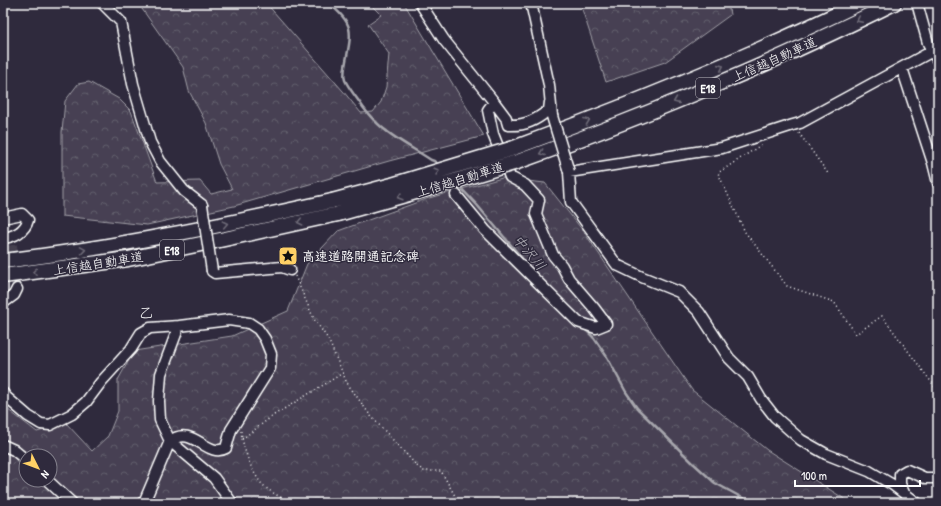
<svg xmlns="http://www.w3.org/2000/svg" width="941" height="506" font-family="'Patrick Hand','Klee One',sans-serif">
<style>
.forest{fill:url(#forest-crowns);stroke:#a2a0a8;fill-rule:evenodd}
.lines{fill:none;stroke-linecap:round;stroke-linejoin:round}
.stream{stroke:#a7a6ad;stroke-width:2.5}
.minor-tunnel{stroke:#443f50;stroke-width:10;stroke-dasharray:10 5;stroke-linecap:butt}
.minor-casing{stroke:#fff;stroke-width:13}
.highway-casing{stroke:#fff;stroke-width:17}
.path{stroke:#fff;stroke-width:1.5;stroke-dasharray:1 3;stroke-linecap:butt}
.minor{stroke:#2f2a3d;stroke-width:10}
.highway{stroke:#2f2a3d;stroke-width:14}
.minor-bridge-casing{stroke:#fff;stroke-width:13;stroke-linecap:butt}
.highway-bridge-casing{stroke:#fff;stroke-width:17;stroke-linecap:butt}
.minor-bridge{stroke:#2f2a3d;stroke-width:10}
.highway-bridge{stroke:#2f2a3d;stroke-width:14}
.oneway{stroke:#6d6a77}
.labels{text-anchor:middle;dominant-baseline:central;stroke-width:3;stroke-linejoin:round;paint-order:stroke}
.shield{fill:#2f2a3d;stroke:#c1bfc5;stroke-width:1}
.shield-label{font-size:12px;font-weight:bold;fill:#fff}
.street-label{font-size:13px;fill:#fff;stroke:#2f2a3d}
.poi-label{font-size:13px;font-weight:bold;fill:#fff;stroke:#2f2a3d;text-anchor:start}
.water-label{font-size:14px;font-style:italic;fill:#b6b4bb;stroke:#2f2a3d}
.quarter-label{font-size:15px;fill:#fff;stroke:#2f2a3d}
</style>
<defs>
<pattern id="forest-crowns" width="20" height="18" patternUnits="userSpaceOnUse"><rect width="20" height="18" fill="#464152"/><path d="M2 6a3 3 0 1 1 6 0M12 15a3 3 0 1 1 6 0" fill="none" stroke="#625e6c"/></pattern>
</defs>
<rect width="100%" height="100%" fill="#2f2a3d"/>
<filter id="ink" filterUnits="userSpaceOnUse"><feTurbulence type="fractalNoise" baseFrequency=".025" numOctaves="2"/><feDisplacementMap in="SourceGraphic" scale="8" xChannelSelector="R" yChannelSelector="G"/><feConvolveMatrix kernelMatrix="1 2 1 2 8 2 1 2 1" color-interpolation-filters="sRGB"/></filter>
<g filter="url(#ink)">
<path class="forest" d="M140 3H266L343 91 361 113 373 112 381 102 386 87 389 54 368 24 381 15 369 3H404L484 136 389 161 234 206 147 225 62 216V132L65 101 78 84 89 82 119 99 131 111 157 182 200 181 211 194 232 189 219 164 206 123 189 91 183 67 142 9Z
M580 3H728L730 15 665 62 606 82Z
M502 178 545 183 584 232 692 390 767 450 851 503H3V406L37 432 66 423 92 451 108 436 118 411V380L134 351 232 336 288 311 307 264 338 231 429 198ZM26 456H50V480H26Z"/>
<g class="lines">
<path class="stream" d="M328 3C354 23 352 31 346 61 345 67 343 75 345 80 348 87 354 94 358 100 364 109 370 117 378 124 394 139 413 148 431 160L434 161 439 166
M458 185 477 205 532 270
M583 327 594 338 607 357 626 392 637 408 693 463 715 483 752 503"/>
<path class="minor-tunnel" d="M12 245 17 289"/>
<g class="minor-casing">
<path id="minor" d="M102 3 121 22 133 84 150 142 160 161 184 191 202 205
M420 3 444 40 494 102 488 110 493 134 510 177 525 185 539 200 536 214 553 255 562 266 569 279 594 308 606 324 596 328 578 322 485 230 456 195
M531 3 549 85 552 116
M917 3 928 43 938 61
M902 68 933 163 938 183
M494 102 506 118 508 125C526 126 536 120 549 110L550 102
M3 218 22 214 28 220C25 231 14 237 3 238
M212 271 215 273 282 267 290 270
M3 303 14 295 17 289
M179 326 161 374 159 401 160 420 170 441 214 478 232 503
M3 393 6 397 28 416 41 424 50 425 72 414 86 402 101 382 131 349 141 333 150 328 179 326 229 320 249 323 258 329 265 339 271 354 270 368 231 430 226 448C207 459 193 424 170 441L145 500 142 503
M3 445 14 450 26 460
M47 480 72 503
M904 493 900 484V474L907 470 925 478H938
M917 503 893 485 869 471 826 454 801 440 775 417 761 399 748 377 729 358 699 312 679 292 642 277 617 265 571 202 569 172 722 148 793 125 800 123 938 48"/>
</g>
<g class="highway-casing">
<path id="highway" d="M511 149C630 105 747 58 860 3
M517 162C584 138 650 113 715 85 776 60 835 32 894 3
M3 261C114 248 223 225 332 201
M3 276 128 259 220 240 338 214"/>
</g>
<path class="path" d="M119 3 135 7H144V3
M799 133 829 175
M761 145 718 173 745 232 787 286 834 302 856 334 882 316 938 391
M295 276 314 319 328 339 347 383 370 415 417 466 424 471H441L459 503
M241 431C243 448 250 469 261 483 269 492 282 498 292 503
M242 439 274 415 343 373"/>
<use href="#minor" class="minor"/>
<use href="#highway" class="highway"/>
<g class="minor-bridge-casing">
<path id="minor-bridge" d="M552 116 569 172
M202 205 212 271"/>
</g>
<g class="highway-bridge-casing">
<path id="highway-bridge" d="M332 201 392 185 511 149
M338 214 458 180 517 162"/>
</g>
<use href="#minor-bridge" class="minor-bridge"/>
<use href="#highway-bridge" class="highway-bridge"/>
</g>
<defs><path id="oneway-chevron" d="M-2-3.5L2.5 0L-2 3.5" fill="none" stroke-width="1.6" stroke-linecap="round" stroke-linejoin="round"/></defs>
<g class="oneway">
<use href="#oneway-chevron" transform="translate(859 20) rotate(154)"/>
<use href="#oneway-chevron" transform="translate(721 67) rotate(-24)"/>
<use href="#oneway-chevron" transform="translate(676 101) rotate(158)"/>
<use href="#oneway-chevron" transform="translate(587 121) rotate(-21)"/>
<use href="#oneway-chevron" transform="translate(542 153) rotate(160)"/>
<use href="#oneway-chevron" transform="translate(437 171) rotate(-16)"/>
<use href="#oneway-chevron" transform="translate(400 197) rotate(164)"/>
<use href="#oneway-chevron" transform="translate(300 222) rotate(167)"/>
<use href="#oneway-chevron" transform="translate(225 224) rotate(-12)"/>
<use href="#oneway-chevron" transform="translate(83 250) rotate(-9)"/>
<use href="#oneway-chevron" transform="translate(35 272) rotate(173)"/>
</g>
</g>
<defs>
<g id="sight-square" transform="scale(1)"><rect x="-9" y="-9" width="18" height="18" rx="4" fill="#ffd166" stroke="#2f2a3d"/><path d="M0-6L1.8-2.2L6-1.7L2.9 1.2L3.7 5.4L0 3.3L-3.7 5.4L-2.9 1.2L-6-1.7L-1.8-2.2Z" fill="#111"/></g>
</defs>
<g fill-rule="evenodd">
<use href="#sight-square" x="288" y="256"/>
</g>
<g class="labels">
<g class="shield">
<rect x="696" y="78" width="24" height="20" rx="3"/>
<rect x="160" y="240" width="24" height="20" rx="3"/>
</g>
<g class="shield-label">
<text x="708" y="88">E18</text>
<text x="172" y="250">E18</text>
</g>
<g class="street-label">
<text transform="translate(774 59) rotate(-24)">上信越自動車道</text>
<text transform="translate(460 179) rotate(-17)">上信越自動車道</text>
<text transform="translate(98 263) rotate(-9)">上信越自動車道</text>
</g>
<g class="poi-label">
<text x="302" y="256">高速道路開通記念碑</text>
</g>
<g class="water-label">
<text transform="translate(530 252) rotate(50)">中沢川</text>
</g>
<g class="quarter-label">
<text x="146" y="312">乙</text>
</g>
</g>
<rect width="941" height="506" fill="none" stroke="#2f2a3d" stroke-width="16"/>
<rect x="8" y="8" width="925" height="490" fill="none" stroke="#fff" stroke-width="1.5" filter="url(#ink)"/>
<g transform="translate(38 468) rotate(132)"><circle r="19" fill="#2f2a3d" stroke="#827f8b"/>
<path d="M0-3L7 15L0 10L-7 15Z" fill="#ffd166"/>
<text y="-6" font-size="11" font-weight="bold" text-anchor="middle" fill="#ffffff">N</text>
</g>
<path d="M795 480v6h125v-6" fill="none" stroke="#ffffff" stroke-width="2"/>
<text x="801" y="480" font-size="12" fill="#ffffff" stroke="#2f2a3d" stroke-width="3" paint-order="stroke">100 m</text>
</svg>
